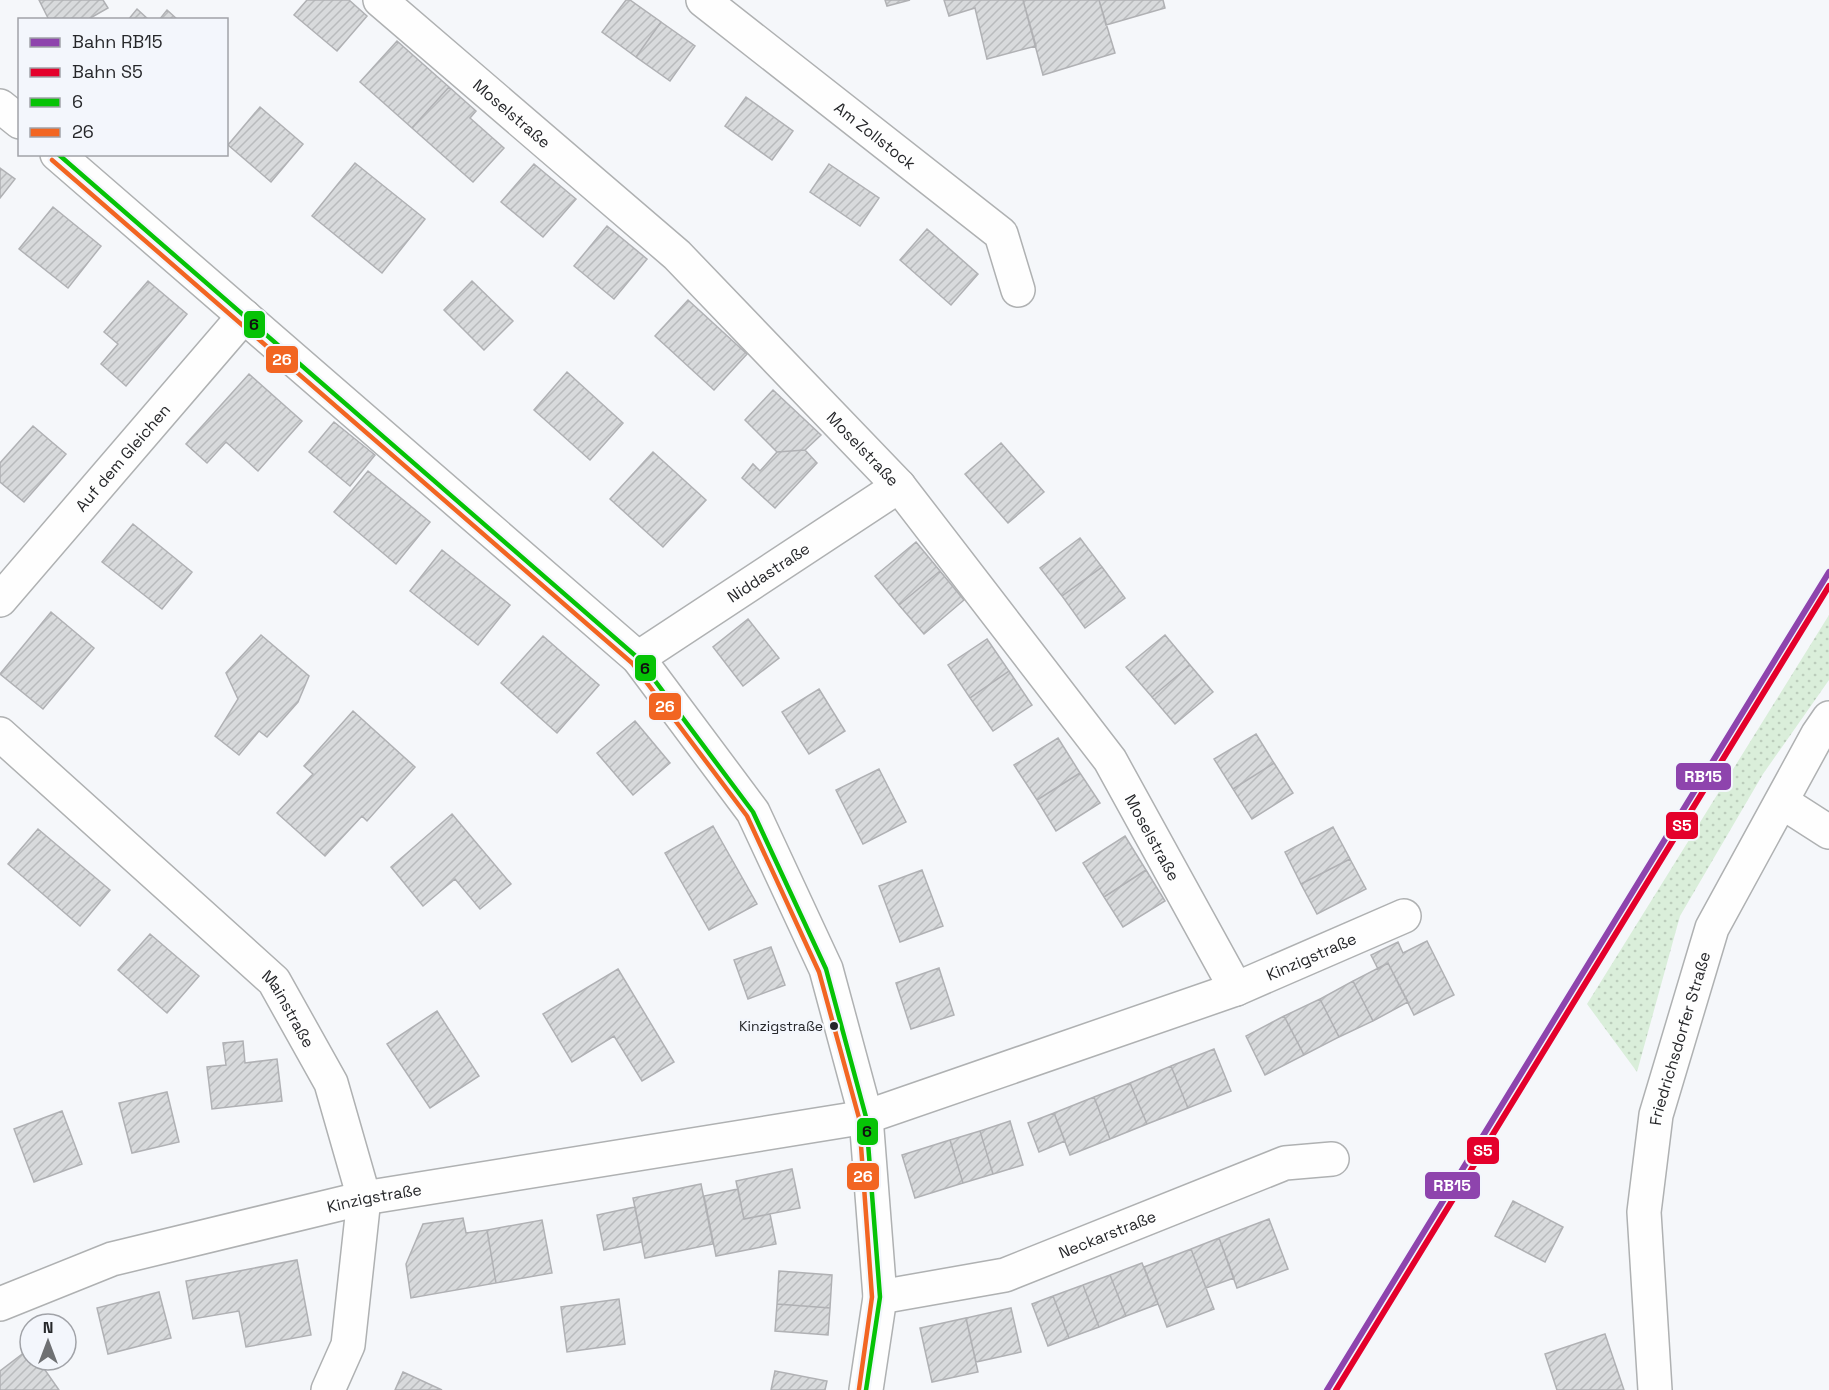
<svg xmlns="http://www.w3.org/2000/svg" width="1829" height="1390" font-family="'Space Grotesk',sans-serif">
<style>
.grass{fill:url(#grass-dots)}
.building{fill:url(#building-hatch);stroke:#b0b1b4;stroke-width:1.5}
.lines{fill:none;stroke-linecap:round;stroke-linejoin:round}
.minor-casing{stroke:#afb1b2;stroke-width:36}
.minor{stroke:#fefefe;stroke-width:33}
.bus-1-casing{stroke:#f3f6fc;stroke-width:9}
.bus-2-casing{stroke:#f3f6fc;stroke-width:9}
.bus-1{stroke:#06c306;stroke-width:4.5}
.bus-2{stroke:#f26522;stroke-width:4.5}
.rail-1-casing{stroke:#f3f6fc;stroke-width:10}
.rail-2-casing{stroke:#f3f6fc;stroke-width:10}
.rail-1{stroke:#8e44ad;stroke-width:6}
.rail-2{stroke:#e4002b;stroke-width:6}
.bus-dot{fill:#26272a;stroke:#f3f6fc;stroke-width:2}
.labels{text-anchor:middle;dominant-baseline:central;stroke-width:4.5;stroke-linejoin:round;paint-order:stroke}
.bus-label{font-size:14px;fill:#26272a;stroke:#f3f6fc;text-anchor:end}
.street-label{font-size:16px;fill:#26272a;stroke:#f3f6fc}
.line-badge{stroke:#f3f6fc;stroke-width:2}
.badge-label{font-size:16px;text-anchor:middle;font-weight:bold;fill:#fff}
.pale-badge-label{font-size:16px;text-anchor:middle;font-weight:bold;fill:#111}
</style>
<defs>
<pattern id="grass-dots" width="8" height="8" patternUnits="userSpaceOnUse" patternTransform="scale(1.5)"><rect width="8" height="8" fill="#daeeda"/><path d="M2 2h.1M6 6h.1" fill="none" stroke="#bcb" stroke-width="1.8" stroke-linecap="round"/></pattern>
<pattern id="building-hatch" width="6" height="6" patternUnits="userSpaceOnUse" patternTransform="scale(1.5)"><rect width="6" height="6" fill="#d8dadc"/><path d="M-1 1l2-2M0 6l6-6M5 7l2-2" fill="none" stroke="#b9bbbd"/></pattern>
</defs>
<rect width="100%" height="100%" fill="#f5f7fa"/>
<path class="grass" d="M1829 615V680L1763 774 1680 916 1637 1072 1587 1004Z"/>
<path class="building" d="M39 0H103L108 8 87 20H49Z
M307 0H349L367 16 337 51 294 15Z
M626 0H630L661 22 636 57 602 32Z
M885 0H910L887 6Z
M944 0H1023L1036 46 987 59 975 8 949 16Z
M1023 0H1099L1115 53 1043 75Z
M1099 0H1163L1165 8 1106 25Z
M137 9 149 20H128Z
M167 10 178 20H159Z
M661 22 695 46 670 81 636 57Z
M397 41 449 87 412 128 360 82Z
M449 87 476 111 470 118 504 148 473 182 412 128Z
M746 97 793 131 772 160 725 126Z
M260 107 303 144 271 182 228 145Z
M355 163 425 219 382 273 312 216Z
M534 164 576 199 543 237 501 202Z
M829 164 879 198 860 226 810 192Z
M0 168 15 179 0 198Z
M53 207 101 246 68 288 19 249Z
M607 226 647 259 614 299 574 266Z
M927 229 978 274 951 305 900 260Z
M148 281 187 314 126 386 101 364 118 344 104 332Z
M472 281 513 321 484 350 444 310Z
M688 300 747 354 714 390 655 336Z
M567 372 623 423 590 460 534 410Z
M249 374 302 421 258 471 226 442 207 463 186 444Z
M773 390 821 435 805 450 777 452 745 420Z
M334 422 375 455 350 486 309 452Z
M33 426 66 454 24 502 0 482V463Z
M1001 443 1044 492 1008 523 965 474Z
M805 450 817 463 775 508 742 478 753 464 760 471 777 452Z
M653 452 706 500 663 547 610 499Z
M368 471 430 522 396 564 334 512Z
M133 524 192 572 162 609 102 562Z
M1080 538 1102 567 1062 596 1040 568Z
M916 542 940 571 899 605 875 576Z
M442 550 510 605 478 645 410 591Z
M1102 567 1125 598 1085 628 1062 596Z
M940 571 964 600 924 634 899 605Z
M51 612 94 648 43 709 0 674Z
M748 619 779 658 743 686 713 647Z
M261 635 309 676 298 702 267 737 259 731 239 755 215 736 238 699 226 673Z
M1165 635 1190 665 1152 697 1126 667Z
M543 636 599 685 557 733 501 683Z
M987 639 1009 671 970 698 948 665Z
M1190 665 1213 692 1175 724 1152 697Z
M1009 671 1032 705 993 731 970 698Z
M819 689 845 731 809 754 782 712Z
M353 711 415 767 367 821 362 816 325 856 277 813 313 774 304 766Z
M635 721 670 763 633 795 597 753Z
M1256 734 1274 763 1233 789 1214 759Z
M1058 738 1080 773 1037 800 1014 765Z
M1274 763 1293 793 1252 819 1233 789Z
M879 769 906 822 863 844 836 790Z
M1080 773 1100 803 1056 831 1037 800Z
M452 814 511 884 480 909 455 879 423 906 391 867Z
M713 826 757 904 709 930 665 853Z
M1333 827 1350 859 1301 884 1285 852Z
M38 829 110 890 80 926 8 864Z
M1125 836 1146 870 1104 897 1083 863Z
M1350 859 1366 889 1317 914 1301 884Z
M922 870 943 926 900 942 879 886Z
M1146 870 1165 901 1123 927 1104 897Z
M150 934 199 976 167 1013 118 970Z
M1427 941 1454 995 1414 1015 1388 963 1378 969 1371 955 1398 942 1403 953Z
M771 947 785 985 748 999 734 960Z
M1388 963 1408 1002 1373 1021 1353 981Z
M939 968 954 1015 911 1029 896 983Z
M618 969 674 1062 642 1081 614 1036 572 1062 543 1014Z
M1353 981 1373 1021 1339 1037 1320 999Z
M1320 999 1339 1037 1304 1055 1284 1016Z
M437 1011 479 1076 430 1108 387 1044Z
M1284 1016 1304 1055 1265 1075 1246 1036Z
M243 1041 245 1063 277 1059 282 1101 212 1109 207 1067 226 1065 223 1043Z
M1214 1049 1231 1091 1188 1108 1171 1066Z
M1171 1066 1188 1108 1147 1124 1130 1083Z
M1130 1083 1147 1124 1110 1139 1094 1097Z
M167 1092 179 1142 132 1153 119 1103Z
M1094 1097 1110 1139 1070 1155 1054 1113Z
M62 1111 82 1164 34 1182 14 1129Z
M1054 1113 1065 1141 1039 1152 1028 1123Z
M1010 1121 1023 1165 993 1174 980 1131Z
M980 1131 993 1174 963 1183 950 1140Z
M950 1140 963 1183 915 1198 902 1155Z
M792 1169 800 1208 744 1219 736 1181Z
M701 1184 713 1244 645 1258 633 1198Z
M738 1189 744 1219 770 1214 776 1244 716 1256 704 1196Z
M1513 1201 1563 1227 1545 1262 1495 1236Z
M635 1207 642 1242 604 1250 597 1215Z
M463 1218 466 1233 487 1230 496 1283 411 1298 406 1264 423 1224Z
M1269 1219 1288 1269 1237 1288 1219 1238Z
M542 1220 552 1273 496 1283 487 1230Z
M1219 1238 1234 1278 1206 1288 1191 1249Z
M1191 1249 1214 1309 1167 1327 1144 1267Z
M297 1260 311 1335 246 1347 239 1311 193 1319 186 1281Z
M1142 1263 1158 1304 1126 1316 1110 1275Z
M779 1271 832 1275 830 1308 777 1304Z
M1110 1275 1126 1316 1099 1327 1083 1285Z
M1083 1285 1099 1327 1069 1338 1053 1296Z
M159 1292 171 1338 108 1354 97 1308Z
M1053 1296 1069 1338 1048 1346 1032 1304Z
M619 1299 625 1344 567 1352 561 1307Z
M777 1304 830 1308 828 1335 775 1331Z
M1011 1308 1021 1352 976 1362 966 1318Z
M966 1318 978 1372 932 1382 920 1328Z
M1605 1334 1624 1390H1557L1545 1354Z
M29 1349 30 1360H38L59 1390H0V1371Z
M775 1371 827 1381 825 1390H771Z
M403 1372 442 1390H395Z"/>
<g class="lines">
<g class="minor-casing">
<g id="minor">
<path id="s1" d="M380 0 677 255 899 486 1110 760 1236 989"/>
<path id="s2" d="M703 0 1001 234 1018 290"/>
<path d="M0 106 20 122"/>
<path d="M57 154 638 658 753 812 826 969 866 1117 880 1297 866 1390"/>
<path id="s3" d="M0 600 244 316"/>
<path id="s4" d="M638 658 899 486"/>
<path id="s5" d="M0 734 274 981 331 1083 364 1198 348 1345 328 1390"/>
<path d="M1782 802 1829 832"/>
<path id="s6" d="M880 1297 1005 1275 1285 1163 1332 1159"/>
<path id="s7" d="M0 1304 112 1259 364 1198 866 1117 1236 989 1404 916"/>
<path id="s8" d="M1655 1390 1644 1212 1656 1115 1712 928 1818 734 1829 718"/>
</g>
</g>
<use href="#minor" class="minor"/>
<g class="bus-1-casing">
<path id="bus-1" d="M58 154 638 658 753 812 826 969 866 1117 880 1297 866 1390"/>
</g>
<g class="bus-2-casing">
<path id="bus-2" d="M52 160 632 663 747 816 819 972 859 1118 872 1297 859 1389"/>
</g>
<use href="#bus-1" class="bus-1"/>
<use href="#bus-2" class="bus-2"/>
<g class="rail-1-casing">
<path id="rail-1" d="M1327 1390 1829 572"/>
</g>
<g class="rail-2-casing">
<path id="rail-2" d="M1336 1390 1829 586"/>
</g>
<use href="#rail-1" class="rail-1"/>
<use href="#rail-2" class="rail-2"/>
</g>
<circle class="bus-dot" cx="834" cy="1026" r="5"/>
<g class="labels">
<g class="bus-label">
<text x="823" y="1026">Kinzigstraße</text>
</g>
<g class="street-label">
<text stroke="none"><textPath href="#s1" startOffset="174">Moselstraße</textPath></text>
<text stroke="none"><textPath href="#s2" startOffset="219">Am Zollstock</textPath></text>
<text stroke="none"><textPath href="#s1" startOffset="660">Moselstraße</textPath></text>
<text stroke="none"><textPath href="#s3" startOffset="188">Auf dem Gleichen</textPath></text>
<text stroke="none"><textPath href="#s4" startOffset="156">Niddastraße</textPath></text>
<text stroke="none"><textPath href="#s1" startOffset="1146">Moselstraße</textPath></text>
<text stroke="none"><textPath href="#s7" startOffset="1362">Kinzigstraße</textPath></text>
<text stroke="none"><textPath href="#s5" startOffset="400">Mainstraße</textPath></text>
<text stroke="none"><textPath href="#s8" startOffset="356">Friedrichsdorfer Straße</textPath></text>
<text stroke="none"><textPath href="#s7" startOffset="390">Kinzigstraße</textPath></text>
<text stroke="none"><textPath href="#s6" startOffset="237">Neckarstraße</textPath></text>
</g>
</g>
<g class="line-badge">
<rect x="243" y="310" width="23" height="29" rx="6" fill="#06c306"/>
<rect x="265" y="345" width="34" height="29" rx="6" fill="#f26522"/>
<rect x="634" y="654" width="23" height="28" rx="6" fill="#06c306"/>
<rect x="648" y="692" width="34" height="29" rx="6" fill="#f26522"/>
<rect x="1675" y="762" width="57" height="29" rx="6" fill="#8e44ad"/>
<rect x="1665" y="811" width="34" height="29" rx="6" fill="#e4002b"/>
<rect x="856" y="1117" width="23" height="29" rx="6" fill="#06c306"/>
<rect x="1466" y="1136" width="34" height="29" rx="6" fill="#e4002b"/>
<rect x="846" y="1162" width="34" height="29" rx="6" fill="#f26522"/>
<rect x="1424" y="1171" width="57" height="29" rx="6" fill="#8e44ad"/>
</g>
<g class="badge-label">
<text x="282" y="365">26</text>
<text x="665" y="712">26</text>
<text x="1703" y="782">RB15</text>
<text x="1682" y="831">S5</text>
<text x="1483" y="1156">S5</text>
<text x="863" y="1182">26</text>
<text x="1452" y="1191">RB15</text>
</g>
<g class="pale-badge-label">
<text x="254" y="330">6</text>
<text x="645" y="674">6</text>
<text x="867" y="1137">6</text>
</g>
<rect x="18" y="18" width="210" height="138" fill="#f3f6fc" stroke="#a1a3a8" stroke-width="1.5"/>
<rect x="30" y="38" width="30" height="9" fill="#8e44ad" stroke="#a1a3a8" stroke-width="1.5"/>
<text x="72" y="48" font-size="18" fill="#26272a">Bahn RB15</text>
<rect x="30" y="68" width="30" height="9" fill="#e4002b" stroke="#a1a3a8" stroke-width="1.5"/>
<text x="72" y="78" font-size="18" fill="#26272a">Bahn S5</text>
<rect x="30" y="98" width="30" height="9" fill="#06c306" stroke="#a1a3a8" stroke-width="1.5"/>
<text x="72" y="108" font-size="18" fill="#26272a">6</text>
<rect x="30" y="128" width="30" height="9" fill="#f26522" stroke="#a1a3a8" stroke-width="1.5"/>
<text x="72" y="138" font-size="18" fill="#26272a">26</text>
<g transform="translate(48 1342)"><circle r="28" fill="#f3f6fc" stroke="#a1a3a8" stroke-width="1.5"/>
<path d="M0-4.5L10 22L0 15L-10 22Z" fill="#6e7073"/>
<text y="-9" font-size="16" font-weight="bold" text-anchor="middle" fill="#26272a">N</text>
</g>
</svg>
